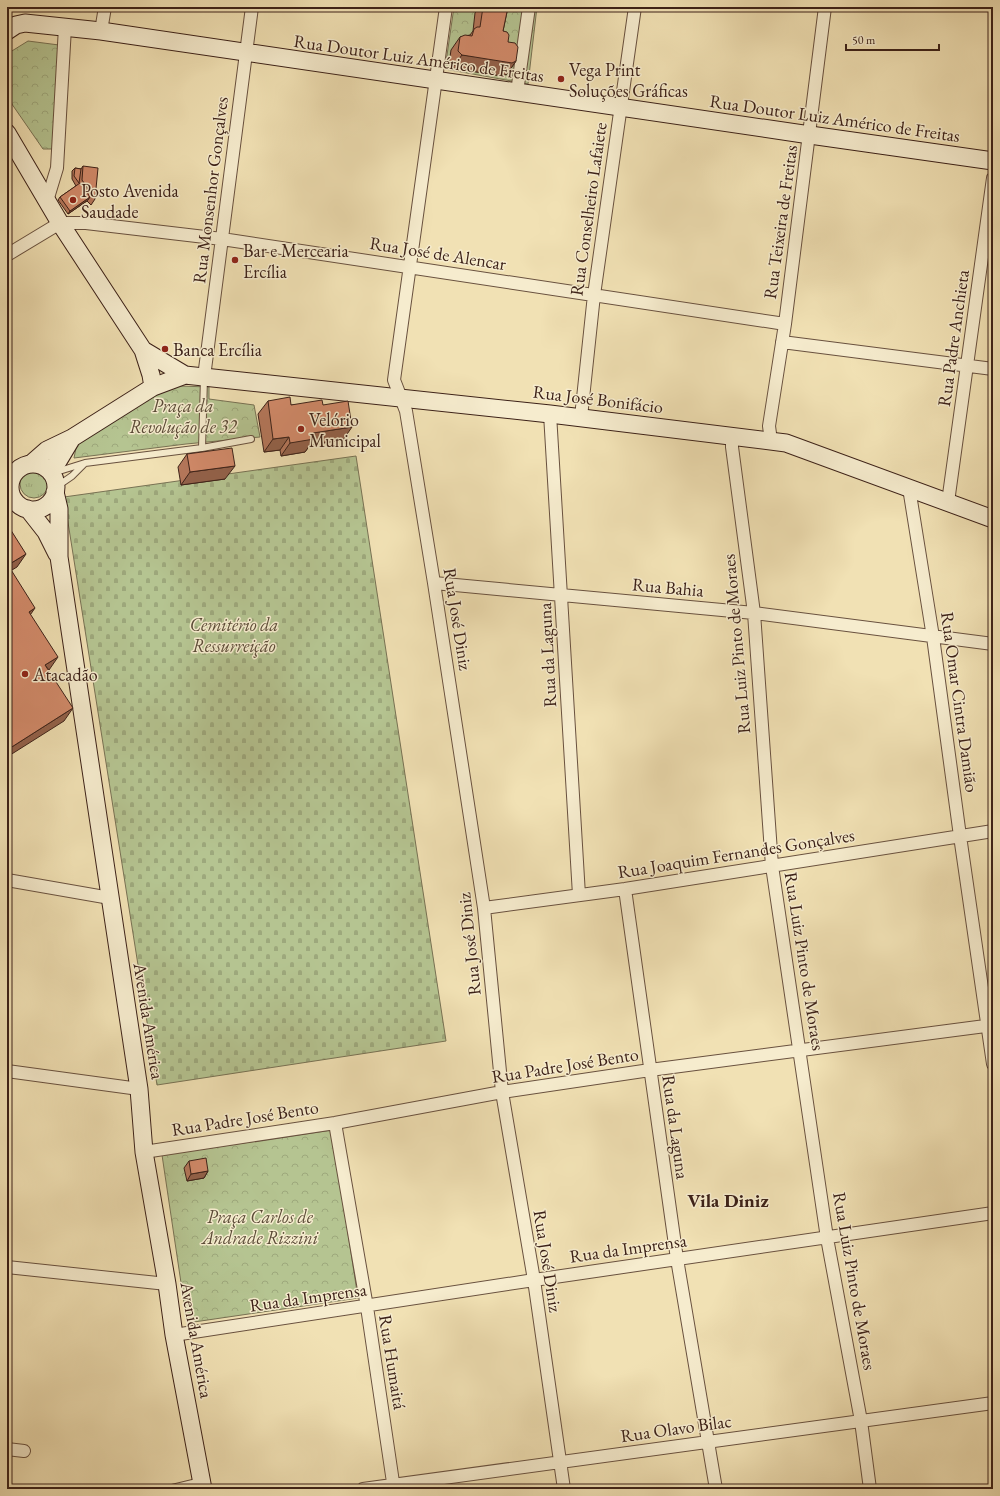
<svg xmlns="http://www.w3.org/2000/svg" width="1000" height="1496" font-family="'EB Garamond',serif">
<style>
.grass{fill:url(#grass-tufts);stroke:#787254}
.cemetery{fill:url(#cemetery-stones);stroke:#787254}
.park{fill:url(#park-crowns);stroke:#787254}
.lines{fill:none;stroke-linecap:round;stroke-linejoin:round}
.lane-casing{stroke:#69513f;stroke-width:8}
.street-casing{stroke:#69513f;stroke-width:14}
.secondary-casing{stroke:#3c2118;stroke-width:19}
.lane{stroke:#f6ecce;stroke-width:6}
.street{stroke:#f6ecce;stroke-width:12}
.secondary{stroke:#f6ecce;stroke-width:17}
.wall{fill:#b5775b;stroke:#3c2118}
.shaded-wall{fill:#93614a;stroke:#3c2118}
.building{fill:#d28a6a;stroke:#3c2118}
.poi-dot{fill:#8f2418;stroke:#f6ecce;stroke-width:1.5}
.labels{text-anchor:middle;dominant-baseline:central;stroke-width:3;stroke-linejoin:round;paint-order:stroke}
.street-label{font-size:18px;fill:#3c2118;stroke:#f6ecce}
.poi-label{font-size:18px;fill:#3c2118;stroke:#f6ecce;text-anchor:start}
.park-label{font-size:18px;font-style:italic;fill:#5a4a36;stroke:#f6ecce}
.neighbourhood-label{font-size:19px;font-weight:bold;fill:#3c2118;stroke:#f6ecce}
</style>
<defs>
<pattern id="grass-tufts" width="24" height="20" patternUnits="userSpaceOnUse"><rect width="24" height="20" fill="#b5c491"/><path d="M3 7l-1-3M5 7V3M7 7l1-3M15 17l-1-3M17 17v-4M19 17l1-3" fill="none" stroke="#9da87c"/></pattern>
<pattern id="cemetery-stones" width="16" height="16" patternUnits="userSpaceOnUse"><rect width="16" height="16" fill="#b5c491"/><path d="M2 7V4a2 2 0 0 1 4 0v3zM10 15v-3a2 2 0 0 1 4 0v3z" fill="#9da87c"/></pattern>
<pattern id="park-crowns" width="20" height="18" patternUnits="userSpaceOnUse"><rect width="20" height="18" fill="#b5c491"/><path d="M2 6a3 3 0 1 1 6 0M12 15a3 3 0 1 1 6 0" fill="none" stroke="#9da87c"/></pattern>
</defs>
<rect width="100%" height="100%" fill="#f1e1b4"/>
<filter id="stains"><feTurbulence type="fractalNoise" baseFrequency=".005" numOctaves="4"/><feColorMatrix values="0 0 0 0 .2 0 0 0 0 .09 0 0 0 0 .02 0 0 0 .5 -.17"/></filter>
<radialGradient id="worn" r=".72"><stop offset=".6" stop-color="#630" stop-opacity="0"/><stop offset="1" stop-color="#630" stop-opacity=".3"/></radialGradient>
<path class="grass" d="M20 484a14 14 0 1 1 28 0a14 14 0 1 1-28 0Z"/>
<path class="cemetery" d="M356 456 446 1041 157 1085 64 497Z"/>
<path class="park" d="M454 7H537L528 84 445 69Z
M28 41 59 45 54 149H43L7 97V54Z
M179 386 209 387V399L254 405 260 437 186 444 74 458 77 443 150 396Z
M332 1130 358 1298 187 1323 162 1155Z"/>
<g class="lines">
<g class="lane-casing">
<path id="lane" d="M202 448 204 378
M56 472 85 463 202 448 251 439
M56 487 72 476 84 464
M168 1489 201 1481"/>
</g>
<g class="street-casing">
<path id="street" d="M446 7 394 380 406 411 434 583 484 908 502 1092 534 1280 564 1489
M101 31 105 7
M517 92 529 7
M47 201 57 168 65 27
M7 255 60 223H86L222 239 785 324
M782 342 993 369
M204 377 252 7
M550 414 579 895
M581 417 594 295 635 7
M732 436V447L754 613 772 866 827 1238 861 1421 870 1489
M771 441 769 426 785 324 825 7
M7 474 14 473
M909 488 933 637 960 836 993 1064
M948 502 993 178
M434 583 754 613 993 644
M7 880 110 898
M625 889 677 1259 716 1489
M484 908 625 889 993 831
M7 1071 139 1089
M335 1123 367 1307 394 1489
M144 1152 335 1123 502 1092 650 1070 993 1025
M7 1267 167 1284
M174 1335 534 1280 993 1213
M7 1449 24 1451
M363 1489 993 1403"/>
</g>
<g class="secondary-casing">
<path id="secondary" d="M7 31 16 25 25 23 101 31 810 135 993 161
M7 133 60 223 143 350 151 375 153 387
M143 350 185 375 550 414 786 443 993 519
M31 464 47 450 72 438 153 387 185 375
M10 487a23 23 0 1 1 46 0a23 23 0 1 1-46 0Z
M51 473 72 438
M55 492 59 509V557L139 1089 144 1152 167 1284 174 1335 203 1489
M28 509 46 532 57 554"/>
</g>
<use href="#lane" class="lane"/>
<use href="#street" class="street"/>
<use href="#secondary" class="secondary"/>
</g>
<path class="wall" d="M479 7H508L503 31 516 61 507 74 502 76 452 68 449 64 451 50 460 37 470 35 473 31 475 13Z
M83 166 95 199 91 205 87 201 68 214 58 200 60 197 76 186 72 179V171L75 168 81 169Z
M268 401 291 405H323L343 440 310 445 305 452 281 456 280 450 264 452 258 414Z
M187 454 225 479 181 485 178 467Z
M189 1161 208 1171 204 1178 187 1181 184 1168Z"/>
<path class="shaded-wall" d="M462 55 516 61 507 74 502 76 452 68Z
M90 197 88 200 68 214 70 211Z
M352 427 343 440 310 445 305 452 281 456 290 443 313 433Z
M289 437 280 450 264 452 273 439Z
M235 466 225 479 181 485 190 472Z
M26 554 17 567 7 573 8 565Z
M35 608 26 621 29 612Z
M58 657 49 670 45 665Z
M73 708 64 721 7 757V750Z
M208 1171 204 1178 187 1181 191 1174Z"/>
<path class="building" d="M483 7H508L503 31 507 32 509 35 508 42 515 43 518 47 516 61 512 63 462 55 458 51 460 37 465 35 472 36 474 29 477 27H480Z
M83 166 98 168 95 199 82 180Z
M75 168 81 169 79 183 74 176Z
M80 183 90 197 70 211 60 197Z
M290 397 291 405 322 400 323 405 348 401 352 427 313 433 314 439 290 443 289 437 273 439 268 401Z
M232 448 235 466 190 472 187 454Z
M7 524 26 554 8 565 35 608 29 612 58 657 45 665 73 708 7 750Z
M206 1158 208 1171 191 1174 189 1161Z"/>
<g class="poi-dot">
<circle cx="561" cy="79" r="4"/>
<circle cx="73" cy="200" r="4"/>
<circle cx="235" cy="260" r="4"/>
<circle cx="165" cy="349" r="4"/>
<circle cx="301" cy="429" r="4"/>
<circle cx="25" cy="674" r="4"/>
</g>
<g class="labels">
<g class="street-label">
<text transform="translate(419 58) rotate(8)">Rua Doutor Luiz Américo de Freitas</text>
<text transform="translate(835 118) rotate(8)">Rua Doutor Luiz Américo de Freitas</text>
<text transform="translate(210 190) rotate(-83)">Rua Monsenhor Gonçalves</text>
<text transform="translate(588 209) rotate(-82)">Rua Conselheiro Lafaiete</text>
<text transform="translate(780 222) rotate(-82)">Rua Teixeira de Freitas</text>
<text transform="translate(438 253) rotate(9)">Rua José de Alencar</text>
<text transform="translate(953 338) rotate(-82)">Rua Padre Anchieta</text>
<text transform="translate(598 399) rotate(7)">Rua José Bonifácio</text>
<text transform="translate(668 587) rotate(5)">Rua Bahia</text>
<text transform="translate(458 619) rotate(81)">Rua José Diniz</text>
<text transform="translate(736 644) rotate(-95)">Rua Luiz Pinto de Moraes</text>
<text transform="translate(547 655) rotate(-93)">Rua da Laguna</text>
<text transform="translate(960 702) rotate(82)">Rua Omar Cintra Damião</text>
<text transform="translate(736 853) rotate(-9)">Rua Joaquim Fernandes Gonçalves</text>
<text transform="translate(469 944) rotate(-96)">Rua José Diniz</text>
<text transform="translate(805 961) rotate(81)">Rua Luiz Pinto de Moraes</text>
<text transform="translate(149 1021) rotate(81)">Avenida América</text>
<text transform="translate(565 1065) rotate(-9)">Rua Padre José Bento</text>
<text transform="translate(245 1118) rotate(-9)">Rua Padre José Bento</text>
<text transform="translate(676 1127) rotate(82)">Rua da Laguna</text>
<text transform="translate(628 1248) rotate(-8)">Rua da Imprensa</text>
<text transform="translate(548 1261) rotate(81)">Rua José Diniz</text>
<text transform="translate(855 1281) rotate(80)">Rua Luiz Pinto de Moraes</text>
<text transform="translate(308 1297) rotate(-8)">Rua da Imprensa</text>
<text transform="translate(197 1340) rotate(80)">Avenida América</text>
<text transform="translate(393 1362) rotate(81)">Rua Humaitá</text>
<text transform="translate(676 1428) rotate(-8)">Rua Olavo Bilac</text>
</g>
<g class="poi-label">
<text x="569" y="69">Vega Print<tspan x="569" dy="21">Soluções Gráficas</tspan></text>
<text x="81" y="190">Posto Avenida<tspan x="81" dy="21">Saudade</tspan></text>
<text x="243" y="250">Bar e Mercearia<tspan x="243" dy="21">Ercília</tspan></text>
<text x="173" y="349">Banca Ercília</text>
<text x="309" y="419">Velório<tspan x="309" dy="21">Municipal</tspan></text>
<text x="33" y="674">Atacadão</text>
</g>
<g class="park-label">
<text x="183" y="405">Praça da<tspan x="183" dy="21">Revolução de 32</tspan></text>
<text x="234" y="624">Cemitério da<tspan x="234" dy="21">Ressurreição</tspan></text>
<text x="260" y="1216">Praça Carlos de<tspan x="260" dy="21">Andrade Rizzini</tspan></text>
</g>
<g class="neighbourhood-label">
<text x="728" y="1200">Vila Diniz</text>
</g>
</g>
<rect width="1000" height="1496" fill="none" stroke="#f1e1b4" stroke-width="24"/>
<rect x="8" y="8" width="984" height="1480" fill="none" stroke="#3c2118" stroke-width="2"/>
<rect x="12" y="12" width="976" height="1472" fill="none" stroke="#3c2118"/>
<path d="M846 44v6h93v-6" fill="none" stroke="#3c2118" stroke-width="2"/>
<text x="852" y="44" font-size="12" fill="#3c2118" stroke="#f6ecce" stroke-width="3" paint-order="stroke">50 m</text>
<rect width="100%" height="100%" filter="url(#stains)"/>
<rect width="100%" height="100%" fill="url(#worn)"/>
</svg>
